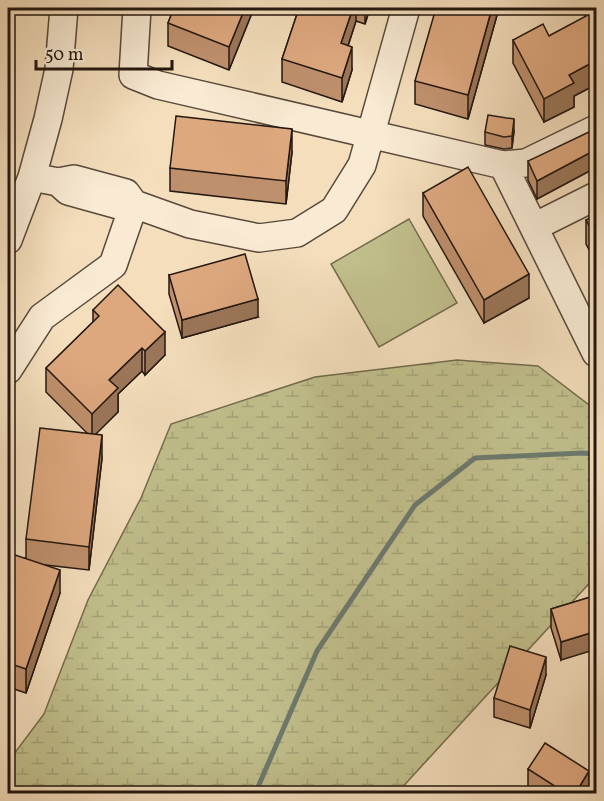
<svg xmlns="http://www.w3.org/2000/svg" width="604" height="801" font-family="Vollkorn,serif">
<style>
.wetland{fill:url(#wetland-marsh);stroke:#726c4e;stroke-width:1.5}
.park{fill:#c1c08d;stroke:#726c4e;stroke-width:1.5}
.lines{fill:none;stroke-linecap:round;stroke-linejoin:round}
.stream{stroke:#6c7a6f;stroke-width:5}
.minor-casing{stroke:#57493b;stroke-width:30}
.minor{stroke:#f8ead3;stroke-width:27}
.wall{fill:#bf906d;stroke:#231710;stroke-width:1.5}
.shaded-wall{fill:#9b7659;stroke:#231710;stroke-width:1.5}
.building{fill:#dea87f;stroke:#231710;stroke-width:1.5}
</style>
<defs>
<pattern id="wetland-marsh" width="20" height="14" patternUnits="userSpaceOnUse" patternTransform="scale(1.5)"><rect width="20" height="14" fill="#c1c08d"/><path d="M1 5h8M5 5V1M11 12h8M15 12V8" fill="none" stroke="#a6a479"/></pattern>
</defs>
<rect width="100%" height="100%" fill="#f4debc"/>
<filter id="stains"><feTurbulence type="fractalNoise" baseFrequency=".00333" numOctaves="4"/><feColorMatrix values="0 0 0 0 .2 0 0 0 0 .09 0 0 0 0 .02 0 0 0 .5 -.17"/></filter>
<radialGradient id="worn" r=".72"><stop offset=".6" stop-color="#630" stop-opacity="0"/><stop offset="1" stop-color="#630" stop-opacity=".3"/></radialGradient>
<path class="wetland" d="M457 360 538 366 593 408 596 415V576L397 793H8V762L44 714 88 600 141 498 171 424 315 377Z"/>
<path class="park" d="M409 219 457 303 379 347 331 264Z"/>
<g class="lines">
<path class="stream" d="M255 794 317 651 415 505 475 458 582 453 596 454"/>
<g class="minor-casing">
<path id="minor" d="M137 8 133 75 158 85 503 165 526 163 596 129
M503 165 596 353
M32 177 58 182 74 179 126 193 134 204 122 206 68 191 58 182
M534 227 596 196
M8 240 32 177 48 119 59 69 64 8
M8 370 42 317 113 265 134 204 190 224 259 238 297 233 334 210 362 165 406 8"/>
</g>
<use href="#minor" class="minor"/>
</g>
<path class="wall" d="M174 8H254L229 70 168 46V23Z
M299 8H370L365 24 356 21 348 46 352 70 342 102 282 82V59Z
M499 8 468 119 415 104V81Z
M585 8H597V84L574 96V107L544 122 513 63V40L549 36 585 17Z
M514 131 512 148 504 149 485 145V132Z
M597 140V167L537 199 528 180V161Z
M292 152 286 204 170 191V168Z
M423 193 529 298 484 323 423 216Z
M597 215V264L586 244V220Z
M169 275 258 317 182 338 169 294Z
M93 310 165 355 145 375 142 371 118 394V412L95 434 102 458 89 570 45 565 60 593 26 693 8 687V558H26V539L87 433 46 392V368L93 322Z
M597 595 561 660 551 628V609Z
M546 675 530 728 494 717V698Z
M528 769 589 789 586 794H538L528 787Z"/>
<path class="shaded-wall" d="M245 8H254L229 70V47Z
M353 8H356V21L341 67V43Z
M365 8H370L365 24Z
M492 8H499L468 119V95Z
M352 47V70L342 102V78Z
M597 60V84L574 96V107L544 122V99L569 75Z
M514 119V131L512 148V136Z
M292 129V152L286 204V181Z
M597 149V167L537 199V181Z
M529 274V298L484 323V300Z
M258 299V317L182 338V320Z
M165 332V355L145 375V351Z
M142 348V371L118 394V412L92 438V414L109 380Z
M102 435V458L89 570V547Z
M60 570V593L26 693V669Z
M597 631V649L561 660V642Z
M546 657V675L530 728V710Z
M589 771V789L586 794H575Z"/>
<path class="building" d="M174 8H245L229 47 168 23Z
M299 8H353L341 43 352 47 342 78 282 59Z
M436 8H492L468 95 415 81Z
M587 8H597V60L569 75 574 83 544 99 513 40 543 24 549 36 590 14Z
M488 115 514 119 512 136 504 137 485 132Z
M176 116 292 129 286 181 170 168Z
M591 131 597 140V149L537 181 528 161Z
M468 167 529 274 484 300 423 193Z
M597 215V240L586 220Z
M245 254 258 299 182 320 169 275Z
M118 285 165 332 145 351 142 348 109 380 118 388 92 414 46 368 99 316 93 310Z
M40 428 102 435 89 547 26 539Z
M9 553 60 570 26 669 8 663V558Z
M597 595V631L561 642 551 609Z
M510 646 546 657 530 710 494 698Z
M545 743 589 771 575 794H567L528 769Z"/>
<rect width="604" height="801" fill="none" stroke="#f4debc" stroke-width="30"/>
<rect x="9" y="9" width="586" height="783" fill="none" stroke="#231710" stroke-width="3"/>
<rect x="15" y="15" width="574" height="771" fill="none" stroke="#231710" stroke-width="1.5"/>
<path d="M36 60v9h136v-9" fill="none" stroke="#231710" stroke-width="3"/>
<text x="45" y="60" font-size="18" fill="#231710" stroke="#f8ead3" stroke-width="4.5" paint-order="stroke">50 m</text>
<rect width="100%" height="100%" filter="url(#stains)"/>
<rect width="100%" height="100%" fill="url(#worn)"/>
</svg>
